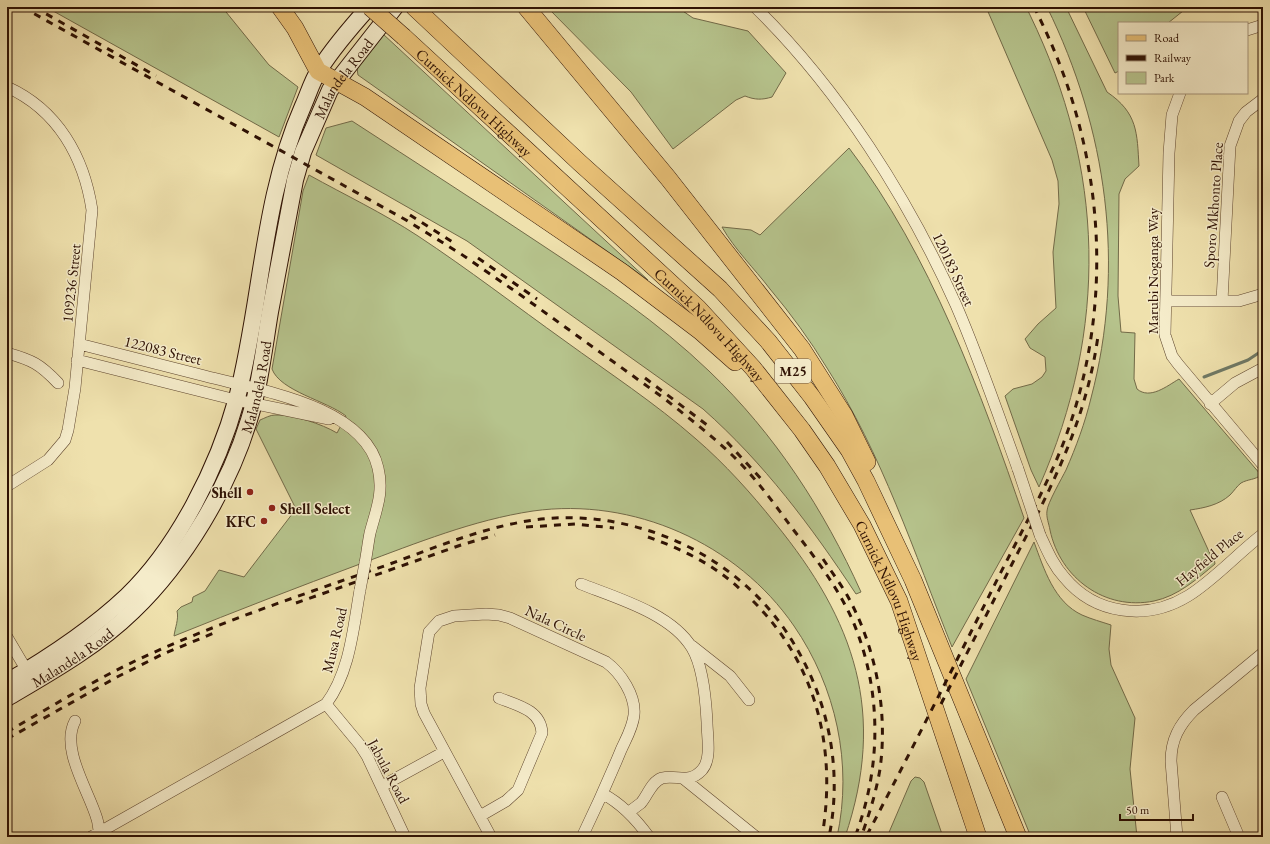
<svg xmlns="http://www.w3.org/2000/svg" width="1270" height="844" font-family="'EB Garamond',serif">
<style>
.green{fill:#b6c38c;stroke:#726a48}
.lines{fill:none;stroke-linecap:round;stroke-linejoin:round}
.stream{stroke:#6f7965;stroke-width:3}
.minor-casing{stroke:#5e452e;stroke-width:12}
.secondary-casing{stroke:#2e1103;stroke-width:18}
.primary-casing{stroke:#2e1103;stroke-width:18}
.minor{stroke:#f5ecca;stroke-width:11}
.secondary{stroke:#f5ecca;stroke-width:16}
.primary{stroke:#e8c076;stroke-width:17}
.rail{stroke:#2e1103;stroke-width:3;stroke-dasharray:7 7;stroke-linecap:butt}
.minor-bridge-casing{stroke:#5e452e;stroke-width:12;stroke-linecap:butt}
.primary-bridge-casing{stroke:#2e1103;stroke-width:18;stroke-linecap:butt}
.minor-bridge{stroke:#f5ecca;stroke-width:11}
.primary-bridge{stroke:#e8c076;stroke-width:17}
.poi-dot{fill:#8f2418;stroke:#f5ecca;stroke-width:1.5}
.labels{text-anchor:middle;dominant-baseline:central;stroke-width:3;stroke-linejoin:round;paint-order:stroke}
.shield{fill:#f5ecca;stroke:#6a533f;stroke-width:1}
.shield-label{font-size:14px;font-weight:bold;fill:#2e1103}
.street-label{font-size:15px;fill:#2e1103;stroke:#f5ecca}
.poi-label{font-size:15px;font-weight:bold;fill:#2e1103;stroke:#f5ecca;text-anchor:end}
</style>
<rect width="100%" height="100%" fill="#efe1ad"/>
<filter id="stains"><feTurbulence type="fractalNoise" baseFrequency=".005" numOctaves="4"/><feColorMatrix values="0 0 0 0 .2 0 0 0 0 .09 0 0 0 0 .02 0 0 0 .5 -.17"/></filter>
<radialGradient id="worn" r=".72"><stop offset=".6" stop-color="#630" stop-opacity="0"/><stop offset="1" stop-color="#630" stop-opacity=".3"/></radialGradient>
<path class="green" d="M46 7H222L269 65 298 87 279 137Z
M547 7H677L693 18 748 31 786 73 772 97C762 100 755 100 745 96L736 100 673 149 631 92Z
M986 7H1026L1030 15C1105 170 1109 328 1039 487L1031 470 1005 396 1013 389 1032 384 1042 377 1046 371 1045 357 1030 348 1025 339 1038 324 1056 308 1053 252 1059 204 1058 181 1052 160Z
M1047 7H1066L1107 92C1138 113 1137 133 1139 166L1125 179 1119 194 1118 296 1121 332 1135 333 1134 379 1137 389C1150 400 1167 386 1179 379L1261 475C1255 480 1248 479 1241 483 1237 486 1234 491 1230 495 1219 505 1204 508 1190 510L1211 556 1214 558 1215 564C1197 579 1178 596 1154 601 1105 611 1060 578 1050 530 1049 524 1046 517 1047 511 1047 504 1062 478 1066 470 1076 447 1085 423 1091 398 1126 266 1107 129 1047 7Z
M1083 7H1188L1168 23H1119V71L1115 73Z
M383 34 648 280 358 75C354 59 373 45 383 34Z
M352 121C415 162 479 203 542 245 601 284 658 322 709 371 775 434 824 510 861 592L856 594C811 526 764 463 703 409L467 241 316 155 326 128Z
M849 148C930 254 981 392 1024 518L952 647C914 552 882 454 827 368 810 340 791 314 770 289 754 268 735 250 722 227L751 230 760 235Z
M309 175C345 195 383 213 418 236 468 269 516 306 565 341 609 373 655 403 696 439 725 464 751 493 775 523 855 621 887 713 845 837H837C853 764 836 687 794 626 737 543 633 497 533 511 473 520 417 543 360 564 298 587 236 611 174 636 175 628 179 619 177 611L181 607 192 602 193 597 205 591 219 570 244 577 296 509 256 429 260 420C265 418 270 415 275 415 292 414 322 424 337 433L346 416C327 401 280 391 272 369L303 191Z
M1034 542C1044 569 1054 602 1082 615 1091 619 1102 622 1111 625L1109 649 1111 665 1135 718 1130 769 1137 837H1031L966 679Z
M915 777 920 778 924 782 943 837H887L911 781Z"/>
<g class="lines">
<path class="stream" d="M1204 377 1248 360 1263 350"/>
<g class="minor-casing">
<path id="minor" d="M755 7C839 89 908 198 956 305 979 358 998 414 1018 469
M1247 30 1263 25
M7 87C58 110 84 157 92 210L75 388 68 430 65 440 48 460 7 486
M1180 93 1172 115 1169 153 1165 335 1172 356 1178 364 1263 465
M1166 301H1239L1263 294
M1222 301 1230 146 1239 121 1246 112 1263 99
M79 344C121 355 163 365 205 376 257 390 364 405 378 468 384 493 376 510 370 533 368 543 367 553 365 563
M7 353C32 360 40 364 58 383
M77 360 236 400 329 419
M1210 404 1235 383 1263 368
M1040 535C1047 550 1053 565 1064 577 1095 615 1147 621 1188 596 1214 580 1238 553 1263 534
M581 584C617 598 672 614 692 648 703 666 706 702 707 722 707 736 712 759 702 770 688 785 677 774 662 778 651 782 648 795 641 803 637 806 633 809 629 812
M7 637 30 676
M692 646 730 676 749 700
M326 704 360 745 367 756 405 837
M75 721C60 749 89 791 97 819 99 825 98 831 101 837
M684 779 756 837
M382 786 444 752
M603 794C622 804 636 819 649 837
M1222 797 1239 837
M480 816 506 801 518 790 542 733C541 710 517 705 499 698
M91 837 326 704C350 672 353 629 360 590
M491 837 424 713 421 704 420 688 429 632 439 621 454 616 486 614 499 615 510 618 606 662C621 673 636 696 634 715 633 727 626 739 621 750 609 779 596 808 582 837
M1177 837 1171 761C1171 740 1179 725 1194 710L1263 653"/>
</g>
<g class="secondary-casing">
<g id="secondary">
<path d="M7 682C50 657 91 630 127 596 178 547 218 467 237 398 262 302 262 199 303 106 308 95 312 81 319 70 333 48 351 27 369 7"/>
<path id="s1" d="M7 698C51 672 96 647 133 611 184 562 229 487 249 420 260 385 264 348 270 312 278 268 287 224 295 180L303 152 330 90 395 7"/>
</g>
</g>
<g class="primary-casing">
<g id="primary">
<path d="M280 7 295 28 318 71 365 97 622 272 700 331 735 362"/>
<path d="M414 7 580 163 720 289 768 341 812 397 849 450 866 481 913 580 1018 837"/>
<path d="M526 7 668 178 802 349 844 415 867 462"/>
<path id="s2" d="M404 37 698 308 753 368 802 430 827 466 862 525 899 601 978 837"/>
</g>
</g>
<use href="#minor" class="minor"/>
<use href="#secondary" class="secondary"/>
<use href="#primary" class="primary"/>
<path class="rail" d="M22 7 406 220 461 254 522 296 665 399C691 420 718 440 741 464 760 484 776 506 792 528 814 556 837 586 852 619 882 689 882 766 855 837
M34 7 156 76
M410 215 454 243
M478 258 537 299
M645 378 711 428
M727 442 764 482
M526 527 575 524 614 528
M648 537C682 549 717 566 743 592
M823 559C831 571 840 583 847 595 876 647 888 711 880 769 876 793 869 815 861 837
M753 601C817 665 837 749 822 837
M296 603 461 545 495 535
M941 704C965 657 989 610 1012 564 1051 488 1086 422 1098 336
M7 732C49 708 91 682 135 661 216 623 302 595 387 565 448 543 513 514 580 518 659 522 737 562 783 627 826 688 844 764 829 837
M7 739 117 677 163 654 214 633
M867 835C909 755 950 674 991 592 1015 543 1043 495 1063 444 1118 300 1104 143 1034 7"/>
<g class="minor-bridge-casing">
<path id="minor-bridge" d="M1018 469 1040 535
M360 590 365 563"/>
</g>
<g class="primary-bridge-casing">
<path id="primary-bridge" d="M370 7 404 37"/>
</g>
<use href="#minor-bridge" class="minor-bridge"/>
<use href="#primary-bridge" class="primary-bridge"/>
</g>
<g class="poi-dot">
<circle cx="250" cy="492" r="4"/>
<circle cx="272" cy="508" r="4"/>
<circle cx="264" cy="521" r="4"/>
</g>
<g class="labels">
<rect class="shield" x="775" y="359" width="36" height="24" rx="3"/>
<g class="shield-label">
<text x="793" y="371">M25</text>
</g>
<g class="street-label">
<text stroke="none"><textPath href="#s1" startOffset="737">Malandela Road</textPath></text>
<text stroke="none"><textPath href="#s2" startOffset="96">Curnick Ndlovu Highway</textPath></text>
<text transform="translate(1213 205) rotate(-86)">Sporo Mkhonto Place</text>
<text transform="translate(954 269) rotate(65)">120183 Street</text>
<text transform="translate(1152 271) rotate(-90)">Marubi Noganga Way</text>
<text transform="translate(71 283) rotate(-84)">109236 Street</text>
<text stroke="none"><textPath href="#s2" startOffset="420">Curnick Ndlovu Highway</textPath></text>
<text transform="translate(163 350) rotate(14)">122083 Street</text>
<text stroke="none"><textPath href="#s1" startOffset="413">Malandela Road</textPath></text>
<text transform="translate(1209 557) rotate(-39)">Hayfield Place</text>
<text stroke="none"><textPath href="#s2" startOffset="744">Curnick Ndlovu Highway</textPath></text>
<text transform="translate(556 623) rotate(25)">Nala Circle</text>
<text transform="translate(334 640) rotate(-77)">Musa Road</text>
<text stroke="none"><textPath href="#s1" startOffset="77">Malandela Road</textPath></text>
<text transform="translate(389 771) rotate(62)">Jabula Road</text>
</g>
<g class="poi-label">
<text x="242" y="492">Shell</text>
<text x="280" y="508" text-anchor="start">Shell Select</text>
<text x="256" y="521">KFC</text>
</g>
</g>
<rect width="1270" height="844" fill="none" stroke="#efe1ad" stroke-width="24"/>
<rect x="8" y="8" width="1254" height="828" fill="none" stroke="#2e1103" stroke-width="2"/>
<rect x="12" y="12" width="1246" height="820" fill="none" stroke="#2e1103"/>
<rect x="1118" y="22" width="130" height="72" fill="#f5ecca" stroke="#a5947a"/>
<rect x="1126" y="35" width="20" height="6" fill="#e8c076" stroke="#a5947a"/>
<text x="1154" y="42" font-size="12" fill="#2e1103">Road</text>
<rect x="1126" y="55" width="20" height="6" fill="#2e1103" stroke="#a5947a"/>
<text x="1154" y="62" font-size="12" fill="#2e1103">Railway</text>
<rect x="1126" y="72" width="20" height="12" fill="#b6c38c" stroke="#a5947a"/>
<text x="1154" y="82" font-size="12" fill="#2e1103">Park</text>
<path d="M1120 814v6h73v-6" fill="none" stroke="#2e1103" stroke-width="2"/>
<text x="1126" y="814" font-size="12" fill="#2e1103" stroke="#f5ecca" stroke-width="3" paint-order="stroke">50 m</text>
<rect width="100%" height="100%" filter="url(#stains)"/>
<rect width="100%" height="100%" fill="url(#worn)"/>
</svg>
